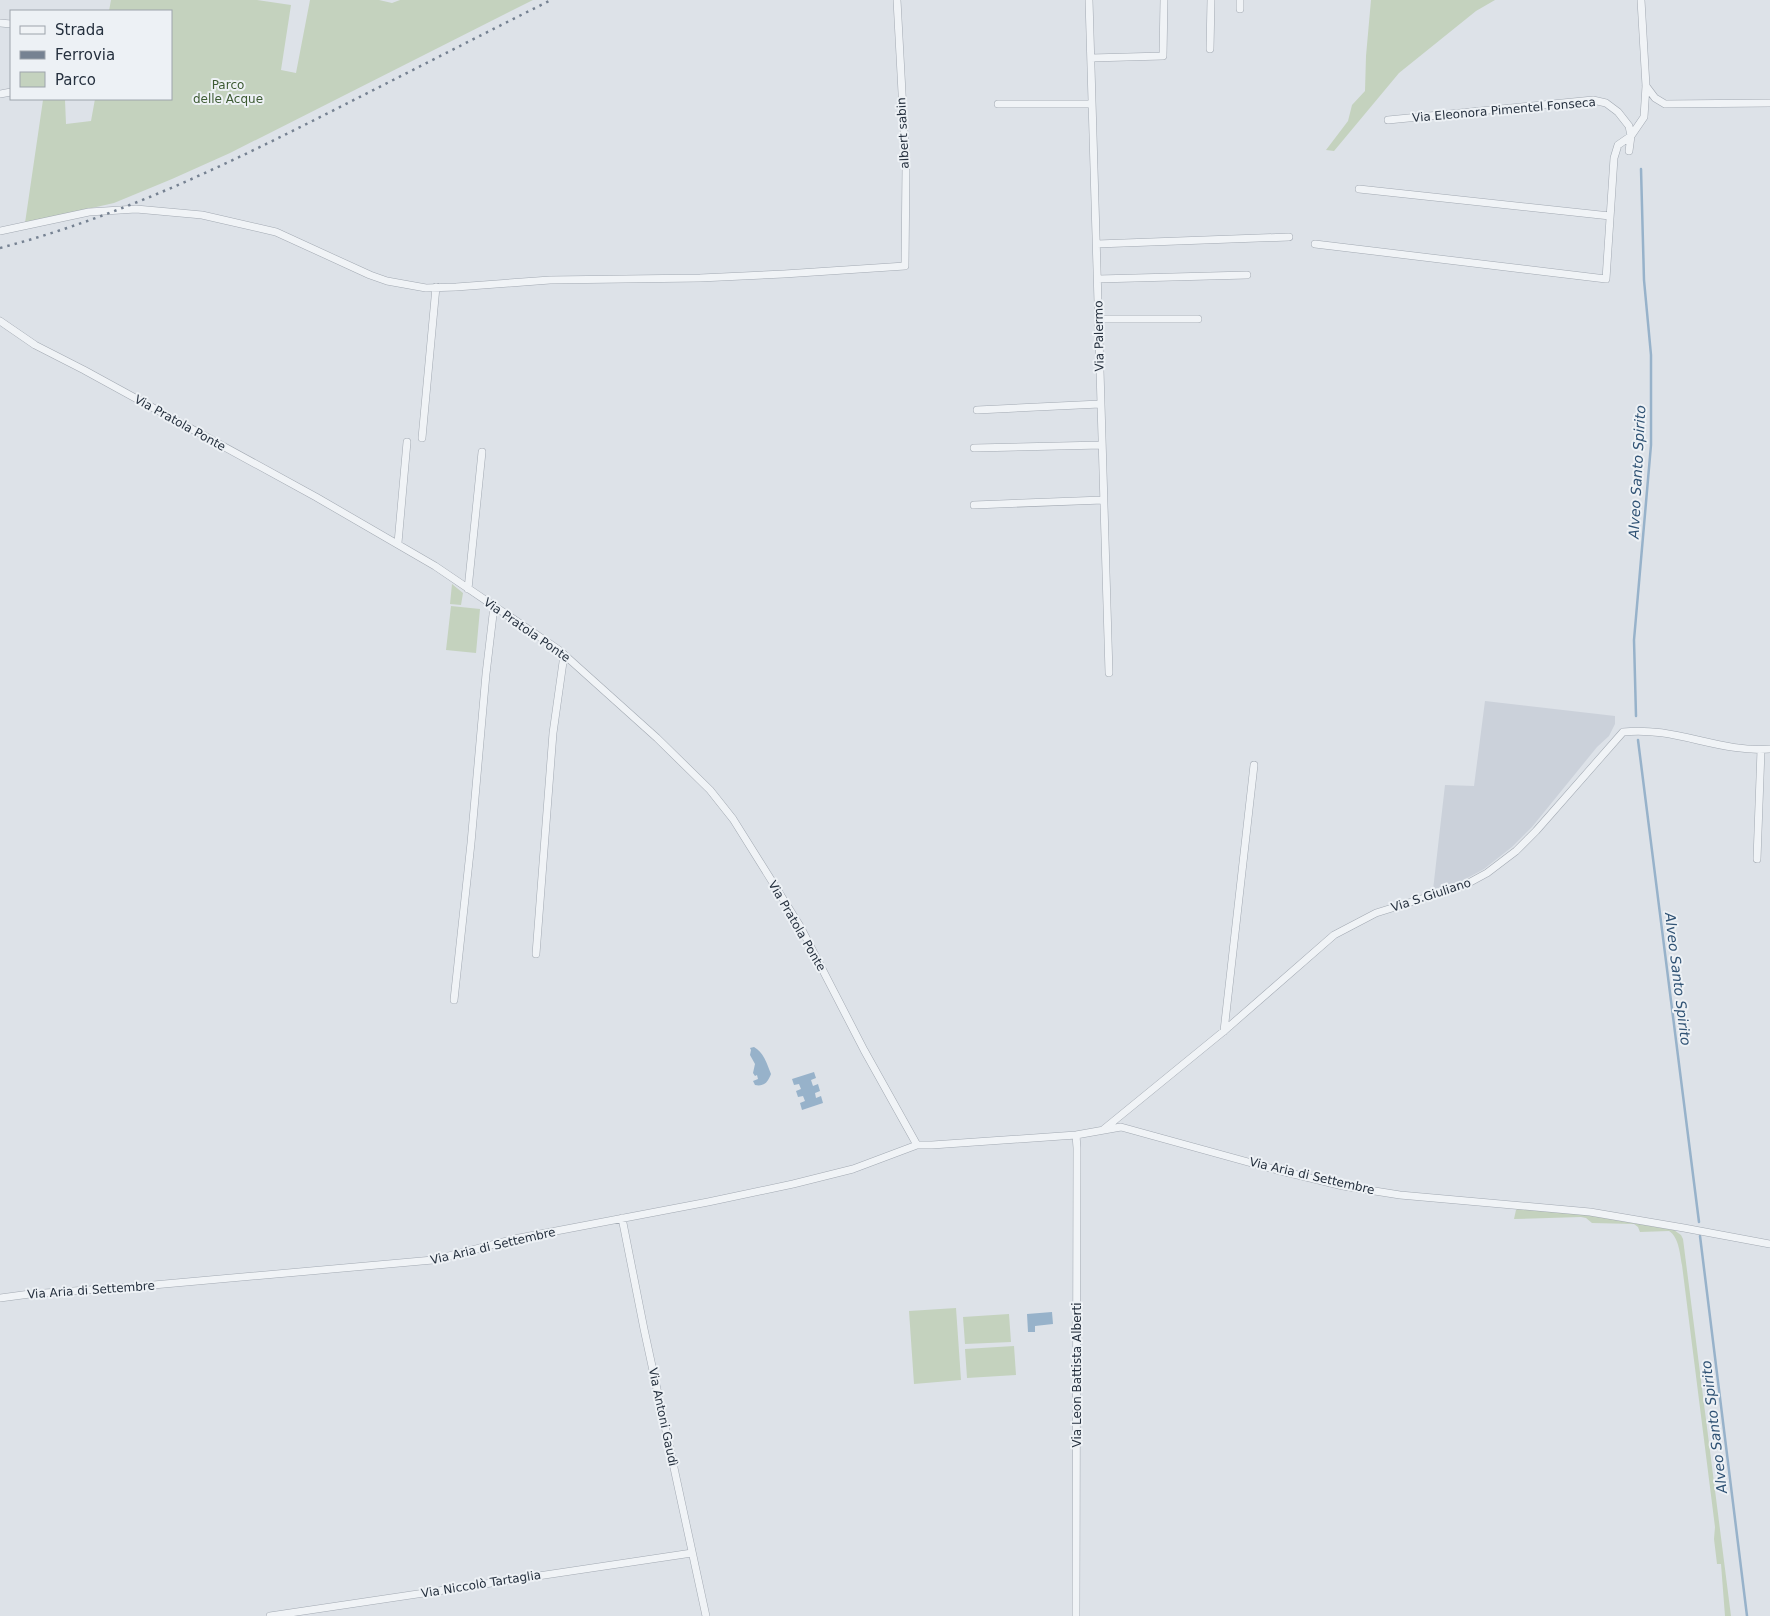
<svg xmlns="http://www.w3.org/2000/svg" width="1770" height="1616" font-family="'DejaVu Sans',sans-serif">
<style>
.built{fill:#cbd1da}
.green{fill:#c4d2be}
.water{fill:#97b2ca}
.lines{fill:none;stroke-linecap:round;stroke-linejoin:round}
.stream{stroke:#97b2ca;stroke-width:2.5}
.street-casing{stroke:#a2a9b2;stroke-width:8}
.street{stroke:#f0f3f6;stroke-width:7}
.rail{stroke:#768292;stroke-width:2.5;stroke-dasharray:2.5 5;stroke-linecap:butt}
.labels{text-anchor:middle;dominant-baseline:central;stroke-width:4;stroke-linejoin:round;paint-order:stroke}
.park-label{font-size:12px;fill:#3d5b33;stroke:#edf1f5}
.street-label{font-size:12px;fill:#26313f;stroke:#edf1f5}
.water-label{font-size:14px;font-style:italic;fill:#2f5274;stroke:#edf1f5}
</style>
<rect width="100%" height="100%" fill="#dde2e8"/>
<path class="built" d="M1485 701 1615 716V724L1609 736 1597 747 1532 827 1512 847 1484 869 1460 882 1433 890 1445 785 1474 786Z"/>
<path class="green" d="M111 0H257L291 5 281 70 296 73 310 0H379L392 3 400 0H533L230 153 172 179 114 203 25 223 43 100H65L66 124 91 121 95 99H171V11H109Z
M1371 0H1495L1476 11 1399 73 1334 151 1326 150 1348 121 1352 105 1365 91 1366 56Z
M452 584 463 593 461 605 450 604Z
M451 606 480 609 476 653 446 650Z
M1519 1208 1587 1215 1674 1230 1681 1235 1683 1239 1731 1616H1725L1721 1564H1717L1714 1539 1715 1527 1682 1265C1680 1255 1679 1237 1669 1231L1640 1232 1638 1227 1634 1224 1592 1223 1586 1218 1581 1217 1514 1219 1516 1210Z
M956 1308 961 1380 914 1384 909 1311Z
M1009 1314 1011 1342 965 1344 963 1317Z
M1014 1346 1016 1375 967 1378 965 1349Z"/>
<path class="water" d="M754 1047C764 1053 766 1062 771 1074 768 1082 764 1087 755 1085L753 1081 758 1079 757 1075 755 1076 753 1073 755 1064 750 1055 751 1050 750 1048Z
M814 1072 816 1078 811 1080 813 1086 818 1084 820 1091 815 1093 816 1098 821 1096 823 1103 802 1110 800 1103 805 1101 803 1096 798 1097 796 1091 801 1089 799 1084 794 1085 792 1079Z
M1052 1312 1053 1324 1035 1326V1332H1028L1027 1314Z"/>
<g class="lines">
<path class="stream" d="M1636 716 1634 640 1651 445V355L1644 280 1641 169
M1638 740 1699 1222
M1700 1236 1747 1616"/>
<g class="street-casing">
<path id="street" d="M1089 0C1097 224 1101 449 1109 673
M1240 9V0
M0 23 11 24
M1210 49 1211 0
M1091 58 1163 56 1164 0
M1646 86 1655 98 1665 104 1770 103
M0 94 11 92
M998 104H1092
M1388 120 1593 100 1606 103 1618 112 1629 126 1631 136 1629 151
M1359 189 1610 216
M0 231 89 212 136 209 202 215 276 232 370 275 387 281 426 288 456 287 550 280 700 278 784 274 905 266 906 167 897 0
M1097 244 1289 237
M1315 244 1606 279 1614 158 1618 145 1631 136 1644 117 1646 86 1641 0
M1098 279 1247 275
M1099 319H1198
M0 321 35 345 84 370 316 497 435 566 559 650 657 738 710 790 733 819 800 926 864 1050 917 1145
M977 410 1100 404
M422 438 436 287
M974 448 1102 445
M974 505 1103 500
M398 543 407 442
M468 589 482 452
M1757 859 1761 750
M536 954 553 733 564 655
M454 1000 471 843 486 674 494 606
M1224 1031 1254 765
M1104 1129 1224 1031 1334 935 1376 913 1463 886 1487 873 1516 851 1536 831 1623 732C1674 726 1719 753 1770 749
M1076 1135 1077 1148 1076 1616
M622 1218 644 1329 706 1616
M0 1298 30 1294 131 1287 433 1260 514 1239 708 1202 793 1184 853 1169 917 1145H932L1076 1135 1121 1127 1277 1170 1343 1186 1400 1195 1590 1212 1684 1228 1770 1244
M270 1616 692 1553"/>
</g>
<use href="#street" class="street"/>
<path class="rail" d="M0 248C122 216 230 163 342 106 411 71 481 35 551 0"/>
</g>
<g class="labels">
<g class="park-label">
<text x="228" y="85">Parco<tspan x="228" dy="14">delle Acque</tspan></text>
</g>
<g class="street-label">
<text transform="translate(1504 110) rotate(-5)">Via Eleonora Pimentel Fonseca</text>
<text transform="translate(903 133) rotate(-93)">albert sabin</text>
<text transform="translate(1099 336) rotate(-91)">Via Palermo</text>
<text transform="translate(180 423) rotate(29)">Via Pratola Ponte</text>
<text transform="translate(527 630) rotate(35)">Via Pratola Ponte</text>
<text transform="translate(1431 895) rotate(-18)">Via S.Giuliano</text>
<text transform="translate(797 926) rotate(60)">Via Pratola Ponte</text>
<text transform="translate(1312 1176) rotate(13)">Via Aria di Settembre</text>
<text transform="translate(493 1246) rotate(-13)">Via Aria di Settembre</text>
<text transform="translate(91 1290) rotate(-4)">Via Aria di Settembre</text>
<text transform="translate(1077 1375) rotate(-90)">Via Leon Battista Alberti</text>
<text transform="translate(663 1417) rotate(78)">Via Antoni Gaudì</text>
<text transform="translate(481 1584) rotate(-9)">Via Niccolò Tartaglia</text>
</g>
<g class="water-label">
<text transform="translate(1637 472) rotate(-87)">Alveo Santo Spirito</text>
<text transform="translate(1678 979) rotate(83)">Alveo Santo Spirito</text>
<text transform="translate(1714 1427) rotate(-97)">Alveo Santo Spirito</text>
</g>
</g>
<rect x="10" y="10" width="162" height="90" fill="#edf1f5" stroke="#9da4ac"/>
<rect x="20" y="26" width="25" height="8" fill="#f0f3f6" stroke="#9da4ac"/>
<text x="55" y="35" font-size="15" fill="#26313f">Strada</text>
<rect x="20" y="51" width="25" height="8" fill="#768292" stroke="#9da4ac"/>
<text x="55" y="60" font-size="15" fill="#26313f">Ferrovia</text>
<rect x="20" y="72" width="25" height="15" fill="#c4d2be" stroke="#9da4ac"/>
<text x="55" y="85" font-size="15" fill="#26313f">Parco</text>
</svg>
